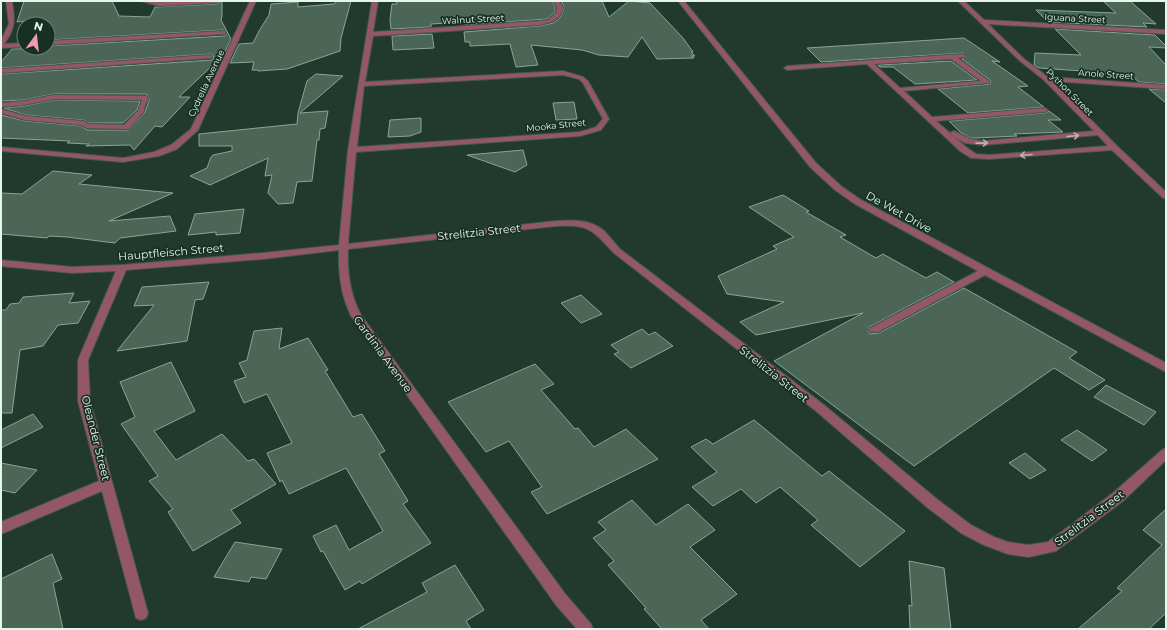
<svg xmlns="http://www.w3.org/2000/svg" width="1167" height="630" font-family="Montserrat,sans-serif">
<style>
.building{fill:#4b6657;stroke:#88a595}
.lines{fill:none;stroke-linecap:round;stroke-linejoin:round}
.minor-casing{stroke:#41584c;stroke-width:2}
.minor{fill:#945669;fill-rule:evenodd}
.oneway{stroke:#c2aeb2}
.labels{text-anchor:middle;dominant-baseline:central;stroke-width:3.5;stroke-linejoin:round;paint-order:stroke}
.far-street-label{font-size:9px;fill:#e7f6ed;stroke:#173023}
.street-label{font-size:11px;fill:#e7f6ed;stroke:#173023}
</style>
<rect width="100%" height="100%" fill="#213a2d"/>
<path class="building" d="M24 1H112L119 16 150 17 155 7 216 4 222 1V16L221 20 231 39 219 64H214L179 97H190L162 127 155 126 134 150 130 145 86 146 89 144 67 143 70 141 1 138V115L25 121 81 126 87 130H129L145 112 150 98 146 94H53L24 100 1 101V74L212 60 214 58 213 55 210 54 1 68V62L12 49 48 48V46L225 36 227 33 223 30 48 40V24H35L39 19 17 22Z
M337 1H351L341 38 340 51 287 69 258 71V70H252L254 62 230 63 239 44 253 43 259 31 269 15 271 4 298 2V7L334 4Z
M396 1H552L555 7V12L547 19 464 25V22L431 24V27L391 29 390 19 392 4H397Z
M561 1H602L609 17 629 1 650 3 683 38 693 52H691L695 56H691L694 58 657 59 642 37 628 57 599 55 582 50 531 45 538 65 516 67 510 44 470 46V42H465L464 32 540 26 553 23 559 19 563 12 564 6Z
M1103 1H1130L1156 24 1143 23 1147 27 1048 22 1036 10 1116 13Z
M1055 29 1155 35 1166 46V48L1149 47 1166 65V84L1139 82 1134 78 1114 77 1098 72 1039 68 1034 65 1035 53 1081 55Z
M432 34 434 48 393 50 392 36Z
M964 38 1000 62 992 61 1028 86 1018 87 1044 107 968 113 938 89 990 84V80L962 59 966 57 964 53 821 62 807 48Z
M951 61 977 80 915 84 893 67H880L878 65Z
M316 74 343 76 300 113 328 111 325 128 320 129 319 140H317L312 181 297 182 293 203 278 204 268 193 272 175 265 176 268 158 210 185 190 176 207 168 211 157 213 155 232 151V146H199V134L297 124 298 113 307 81Z
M1149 89 1166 90V103Z
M53 100 140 101 137 110 123 123H89L83 120 26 115 4 108 24 106Z
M574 102 577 119 556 120 553 103Z
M1049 111 1061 120H1048L1063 132 1014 134 1017 136 976 138H970L960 132 949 121 1045 113Z
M421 118V132L410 136 388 137 390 120Z
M523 150 527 165 515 172 467 155Z
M53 171 92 175 79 184 173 193 109 221 170 216 176 231 120 238 115 243 67 237 49 236 47 238 1 234V193L22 194Z
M783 195 809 211 806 212 846 235 840 237 876 258 883 254 926 278 937 272 954 282 869 327 868 331 870 334 879 333 964 288 1077 352 1069 358 1105 380 1089 390 1054 368 914 466 774 361 863 313 756 335 740 322 784 302 727 294 718 276 777 249 773 246 794 237 749 207Z
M244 209 240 233 216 235V232L188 235 195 214Z
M209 282 203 299 195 300 187 341 117 351 154 305 134 306 142 287Z
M74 293 69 303 90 301 78 323 58 325 43 346 20 350 12 413H1V310H6L10 304 19 303 23 297Z
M581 295 602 314 581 323 561 303Z
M282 328 279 349 308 338 328 370 325 371 353 417 362 414 385 451 379 454 408 501 403 504 431 543 362 584 360 581 345 590 323 551 321 552 313 536 336 525 349 550 383 531 346 468 289 494 282 480 280 482 267 453 292 443 267 394 244 403 234 381 246 377 239 363 247 360 254 331Z
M642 329 649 335 655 332 673 346 631 368 614 354 619 352 611 345Z
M171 362 195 411 154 431 176 460 222 434 248 461 254 459 276 484 231 510 241 523 193 551 168 512 173 509 149 481 158 476 121 424 135 417 120 382Z
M535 364 554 384 541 390 575 429 578 428 594 447 626 429 658 459 547 514 531 492 542 487 509 441 486 452 448 402Z
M1106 385 1156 412 1144 425 1094 397Z
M33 414 43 427 1 448V430Z
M754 420 822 476 829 471 905 531 860 567 811 525 818 520 780 487 756 503 741 489 713 506 692 487 717 472 691 447 706 439 713 444Z
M1077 430 1107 450 1092 461 1061 440Z
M1025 453 1046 470 1030 479 1009 463Z
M1 463 37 470 15 493 1 490Z
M632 500 656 525 688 504 715 530 690 547 737 594 701 620 709 629H662L644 609 646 608 608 565 614 561 593 538 606 530 598 522Z
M1166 509V613L1149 629H1078L1122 591 1117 588 1162 545 1143 530Z
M235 542 282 549 266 579 251 577 249 582 214 577Z
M52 554 62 579 53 583 63 629H1V579Z
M909 561 944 568 951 629H910L909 605 912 606Z
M455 565 484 610 466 621 471 629H358L427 592 422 583Z"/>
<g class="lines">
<g class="minor-casing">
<path id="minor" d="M6 1H12C15 20 16 28 4 44L24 43V47L1 48V40L9 24Z
M141 1 159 2 219 1 216 3 159 6Z
M250 1H256L198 130 177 149 159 156 123 162 1 151V147L123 158 154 152 171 145 191 129Z
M372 1H378L373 32 540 21 548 20 556 13 557 7 553 1H559L563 7C561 20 552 22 540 25L373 36 365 82 563 71 583 77 588 81 609 119 601 130 580 136 356 152 348 244 556 221C571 220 590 219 603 230 609 235 614 243 620 249L824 405 938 500 971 525 994 537 1008 542 1029 545 1048 542 1113 493 1162 450 1166 448V460L1123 501 1056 551 1029 557 1008 554 984 545 961 533 928 508 816 411 614 253C592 230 590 224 556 226L348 249C347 273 350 294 361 315L566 595 591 624 593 629H577L556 605 351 316C341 295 338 274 339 250L263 259 126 270 88 360 90 401 148 613 146 618 141 620 136 618 102 491 1 534V522L99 481 78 401V360L116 271 72 273 1 266V260L72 267 122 265 263 253 339 245 348 150ZM563 75 579 79 583 83 603 119 596 127 580 132 357 147 364 86Z
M678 1H684L816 163 841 186 861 200 1166 363V372L985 275 878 332H870L869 330 870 328 978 271 855 204 835 190 810 167Z
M958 1H964L984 20 1166 30V34L988 24 1024 59 1048 77 1166 85V89L1052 81 1117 146 1166 192V198H1163L1112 150 989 159 971 158 960 151 867 64 787 70 784 68 787 66 963 54 965 55V57L958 58 989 81V83L904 91 932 117 1045 108 1048 110 1045 112 936 121 966 147 976 154 989 155 1108 146 1098 135 983 145 965 143 951 135 950 133 954 131 970 139 983 141 1094 131 1044 80 1020 61ZM951 59 981 81 900 88 874 64Z
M223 31 226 33 225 34 48 45V41Z
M210 55 212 56V58L1 73V69Z
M53 95 146 96 149 98 145 105 144 111 129 129H126L87 128 81 125 25 120 1 113V109L26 116 83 121 89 124 124 125 138 111 142 100 53 99 24 105 1 107V103L24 101Z"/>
</g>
<use href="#minor" class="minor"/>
</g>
<defs><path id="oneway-shaft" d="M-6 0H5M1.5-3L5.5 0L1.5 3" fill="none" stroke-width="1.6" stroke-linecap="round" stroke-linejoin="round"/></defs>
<g class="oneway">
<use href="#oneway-shaft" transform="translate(1073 136) rotate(-6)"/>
<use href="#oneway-shaft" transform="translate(982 143) rotate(-1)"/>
<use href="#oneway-shaft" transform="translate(1026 155) rotate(175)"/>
</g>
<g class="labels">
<g class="far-street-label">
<text transform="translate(1075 18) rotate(3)">Iguana Street</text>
<text transform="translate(473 19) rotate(-3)">Walnut Street</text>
<text transform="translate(1106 74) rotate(4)">Anole Street</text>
<text transform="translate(206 83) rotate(-65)">Cydrella Avenue</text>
<text transform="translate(1070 92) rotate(45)">Python Street</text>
<text transform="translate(556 125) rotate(-6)">Mooka Street</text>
</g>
<g class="street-label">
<text transform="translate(899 212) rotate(29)">De Wet Drive</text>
<text transform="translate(479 232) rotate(-6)">Strelitzia Street</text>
<text transform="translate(171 252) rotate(-5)">Hauptfleisch Street</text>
<text transform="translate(383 354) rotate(54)">Gardinia Avenue</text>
<text transform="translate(774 374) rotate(38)">Strelitzia Street</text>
<text transform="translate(96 438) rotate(76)">Oleander Street</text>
<text transform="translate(1089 518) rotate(-37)">Strelitzia Street</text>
</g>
</g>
<rect width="1167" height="630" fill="none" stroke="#e7f6ed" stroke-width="4"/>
<g transform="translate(36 36) rotate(15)"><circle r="19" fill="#173023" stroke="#6a7f74"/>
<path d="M0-3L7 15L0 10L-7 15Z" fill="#f19ab4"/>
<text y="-6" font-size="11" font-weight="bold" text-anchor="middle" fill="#e7f6ed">N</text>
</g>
</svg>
